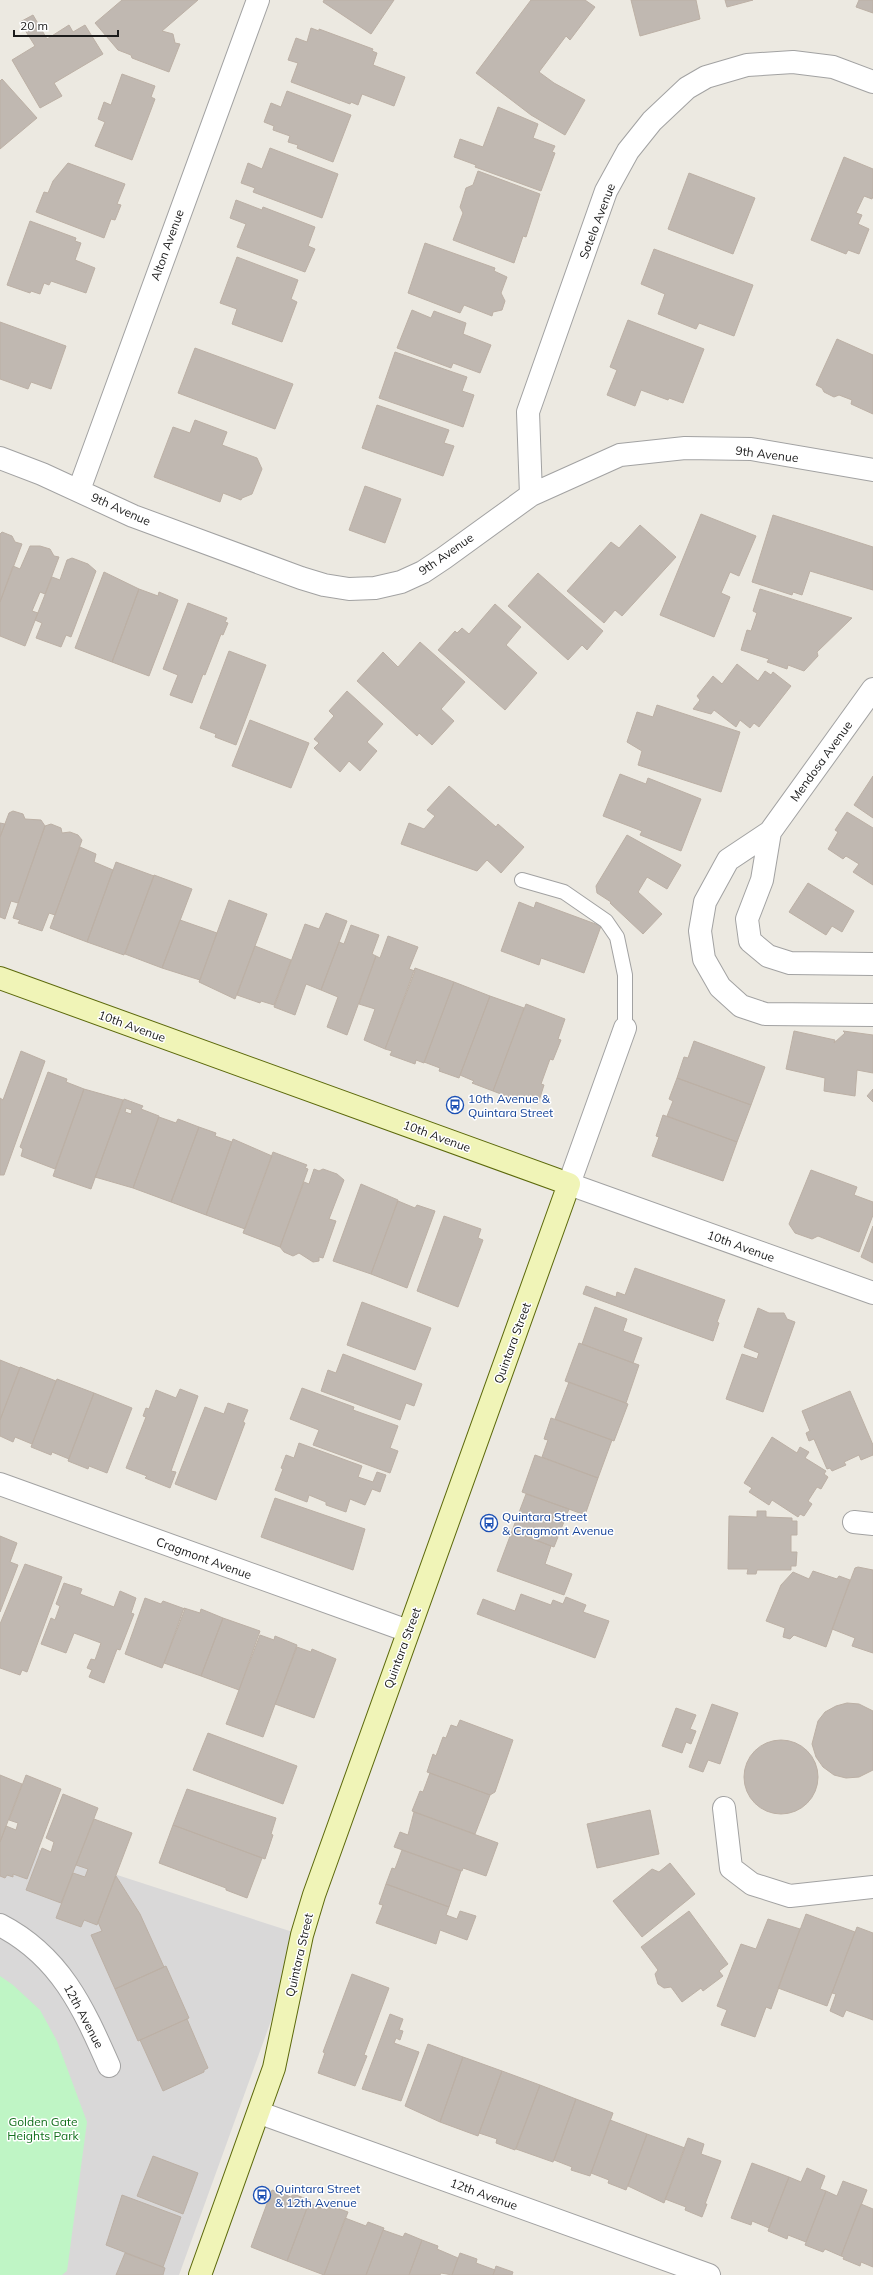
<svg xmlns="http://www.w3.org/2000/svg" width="873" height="2275" font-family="Mulish,sans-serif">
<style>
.residential{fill:#d9d8d8}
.park{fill:#bff5c5}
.building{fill:#c0b8b1;stroke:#bcb0a5;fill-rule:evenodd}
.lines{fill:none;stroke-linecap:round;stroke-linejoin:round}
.lane-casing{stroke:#a2a2a2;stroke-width:16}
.street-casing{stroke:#a2a2a2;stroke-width:24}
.secondary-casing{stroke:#5c690b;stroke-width:24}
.lane{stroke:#fff;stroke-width:14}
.street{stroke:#fff;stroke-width:22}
.secondary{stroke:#f0f4b7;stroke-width:22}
.labels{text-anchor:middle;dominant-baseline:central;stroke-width:3;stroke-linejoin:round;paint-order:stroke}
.street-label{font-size:12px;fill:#1b1b1b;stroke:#fff}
.transit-label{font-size:12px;fill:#164399;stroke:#fff;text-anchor:start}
.park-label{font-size:12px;fill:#12701c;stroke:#fff}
</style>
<rect width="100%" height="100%" fill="#ece9e1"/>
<path class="residential" d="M0 1837 302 1935 179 2275H0Z"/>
<path class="park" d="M0 1976 13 1985 40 2010 57 2041 87 2122 67 2271 62 2275H0Z"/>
<path class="building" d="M122 0H198L162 31 173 34 175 43 180 44 169 72 132 58 131 55 118 50 95 23Z
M324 0H394L371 34 323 2Z
M531 0H585L595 7 570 40 566 36 539 72 554 83 585 100 565 135 531 115 476 73Z
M631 0H696L700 19 640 36Z
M725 0H753L727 7Z
M859 0H873V13L856 7Z
M33 15 47 39 69 25 73 32 85 25 103 54 54 83 62 96 40 108 12 60 35 46 20 22Z
M311 28 319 31V29L373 49 372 51 377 53 373 65 405 77 394 106 362 94 358 105 351 102 350 104 291 82 298 63 288 60 296 38 307 42Z
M122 74 155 86 151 97 155 99 132 160 95 146 105 122 98 119 104 102 111 105Z
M2 79 37 118 0 149V81Z
M287 91 351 115 333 162 297 148 298 145 288 142 290 136 273 130 274 126 264 122 271 103 281 107Z
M498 107 538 124 533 138 555 146 552 152 555 153 541 191 475 167 476 165 454 157 460 139 483 147Z
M270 148 338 174 322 218 253 192 255 188 241 183 248 163 262 169Z
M844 157 873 169V196L872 199 864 196 856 213 862 215 858 224 869 229 859 254 848 250 846 254 811 240Z
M68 163 125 184 117 204 121 205 115 220 111 219 104 238 36 212 44 192 48 193 53 181Z
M478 171 540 194 526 237 523 236 514 263 453 240 463 213 460 207 466 188 473 185Z
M689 173 755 198 733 254 668 229Z
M236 200 262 210 263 207 315 227 308 246 315 249 305 272 237 247 246 224 230 218Z
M30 221 76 238 75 241 81 243 75 260 95 268 86 293 51 281 49 285 44 283 40 294 31 291 30 293 7 285Z
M425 243 495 268 494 271 507 277 501 293 505 301 502 310 493 312 492 316 464 305 460 313 408 293Z
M654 249 753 285 734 336 699 323 696 329 658 314 665 294 641 284Z
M237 257 298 280 291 299 297 302 282 342 232 324 237 309 220 303Z
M412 310 431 318 434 311 466 323 463 334 491 345 480 373 453 363 451 368 397 348Z
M628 320 704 349 683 403 669 398 668 400 641 390 635 406 607 395 617 370 610 367Z
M0 322 66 346 51 389 31 382 28 389 0 379Z
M837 339 873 355V414L851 404 852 400 839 395 834 397 824 392 822 388 816 385Z
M195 348 293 384 275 429 178 393Z
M395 352 467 377 462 391 474 395 463 427 379 398Z
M377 405 449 430 444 443 454 446 443 476 362 448Z
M195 420 227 432 222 445 257 458 262 469 252 494 242 498 241 500 223 493 220 502 154 477 173 427 190 433Z
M365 486 401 499 385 543 349 530Z
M701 514 756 536 739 576 730 572 721 593 730 597 714 637 660 615Z
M773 515 873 547V590L810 571 802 595 793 592 792 595 752 582Z
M640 525 676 557 622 616 615 610 604 623 567 591 611 542 619 548Z
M2 532 12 536 15 542 22 544 0 602V534Z
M30 546H40L50 549 54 556 59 557 45 594 40 592 32 611 38 613 25 646 0 636V602L13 566 20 569Z
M72 558 88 564 96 571 71 637 66 635 61 647 36 638 42 623 35 620 52 577 60 580 67 560Z
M104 572 139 589 112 662 75 648Z
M538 573 603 631 587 650 582 645 568 660 508 606Z
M139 589 158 596 159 592 178 600 149 676 112 662Z
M760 589 852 618 817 652 818 656 804 671 788 665 787 669 767 662 769 659 741 650 747 630 751 631 757 613 753 611Z
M188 603 227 618 225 622 228 623 223 635 221 634 205 675 203 674 192 703 170 695 178 675 163 669Z
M495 604 521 627 506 645 537 673 505 710 438 650 455 631 457 633 462 628 469 634Z
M420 642 465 682 441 709 454 721 432 745 419 733 417 736 357 681 383 652 398 667Z
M229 651 266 665 236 745 215 737 216 734 200 728Z
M737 664 758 681 765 671 771 675 773 672 791 686 759 727 754 723 750 728 740 720 736 727 714 710 711 714 693 709 700 700 697 696 713 676 722 684Z
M347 691 383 724 367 742 377 751 360 771 349 761 340 772 314 748 319 743 314 739 334 716 329 711Z
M657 705 740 732 721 792 638 765 642 751 627 742 637 712 653 717Z
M250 720 309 743 291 788 232 766Z
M620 774 646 784 648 778 701 799 681 851 640 835 642 831 603 816Z
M873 776V818L854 805Z
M449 786 496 827 498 824 524 847 501 873 487 860 477 871 401 844 409 823 424 829 435 816 427 810Z
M13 811 23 814 25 819 41 820 45 826 18 903 11 901 5 919 0 917V837L9 813Z
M847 812 873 828V885L853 872 859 864 846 856 843 859 828 849 838 832 835 830Z
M0 823 5 824 0 837Z
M51 824 61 828 62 833 70 832 78 835 82 840 55 915 49 913 42 931 18 923 20 920 13 918 45 826Z
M627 835 681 865 667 889 647 877 638 892 662 914 643 934 610 903 611 902 597 893 596 886Z
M80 847 96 854 94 862 113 870 87 942 50 928Z
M116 862 154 876 124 955 87 942Z
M154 875 192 889 162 968 125 954Z
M808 883 854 911 842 932 832 926 826 935 789 912Z
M229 900 267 914 235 999 199 982Z
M519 902 534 908 536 902 601 926 584 973 541 958 539 965 501 951Z
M326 913 347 921 321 990 306 984 295 1015 274 1007 305 924 319 929Z
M180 920 217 933 200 980 162 968Z
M351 925 379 935 372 954 376 956 347 1035 327 1027 338 997 321 990 339 942 344 944Z
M388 936 418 947 409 969 415 971 385 1049 364 1040 375 1009 359 1004 376 956 380 958Z
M255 946 291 960 274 1005 261 1001 260 1003 237 995Z
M415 968 454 982 424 1063 416 1060 415 1064 390 1055 392 1051 385 1049Z
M454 982 490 996 459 1078 439 1071 440 1068 424 1062Z
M490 996 524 1008 493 1091 472 1083 474 1081 460 1075Z
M526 1004 565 1019 558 1039 561 1040 553 1060 550 1059 541 1084 544 1085 538 1104 520 1097 519 1101 493 1091Z
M794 1031 835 1040 834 1043 845 1033 843 1031 873 1035V1073L857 1070 855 1096 824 1091 825 1078 786 1069Z
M694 1041 765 1067 751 1105 677 1078 684 1057 688 1058Z
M21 1051 45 1061 4 1175H0V1098L3 1100Z
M48 1072 67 1079 66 1082 84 1089 55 1169 21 1156 23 1149 20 1147Z
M677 1078 751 1105 737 1142 667 1116 673 1101 669 1099Z
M84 1089 123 1100 91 1189 53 1176Z
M873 1089V1102L867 1096Z
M124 1099 143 1106 141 1109 159 1116 133 1188 95 1177ZM126 1108 132 1110 131 1114 125 1112Z
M663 1115 737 1142 723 1181 652 1156 659 1137 656 1136Z
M159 1117 176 1123 178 1119 199 1127 171 1202 133 1188Z
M199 1127 216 1133 215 1136 232 1142 206 1215 171 1202Z
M233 1139 272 1156 245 1229 206 1215Z
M273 1152 307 1165 305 1168 308 1169 280 1247 243 1233Z
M314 1169 319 1171 323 1169 337 1174 344 1180 329 1219 336 1221 323 1258 319 1257V1261L313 1262 299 1253 293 1256 284 1252 280 1247 304 1182 309 1184Z
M811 1170 857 1187 854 1195 873 1202V1215L859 1252 818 1236 812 1239 795 1233 789 1224Z
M361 1184 398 1200 371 1274 333 1261Z
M398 1201 415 1208 417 1205 435 1211 407 1288 371 1274Z
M444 1216 481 1229 478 1238 483 1240 458 1307 417 1291Z
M873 1226V1263L861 1257Z
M635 1268 725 1300 717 1322 719 1323 713 1341 583 1294 586 1286 616 1297 617 1292 625 1295Z
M362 1302 431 1328 415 1370 347 1345Z
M595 1307 627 1319 623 1331 642 1338 633 1363 582 1344Z
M758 1308 769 1313H784L787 1319 795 1322 763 1412 726 1399 742 1354 757 1359 759 1353 744 1347Z
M579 1343 639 1365 626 1403 565 1381Z
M343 1354 422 1384 414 1406 406 1403 400 1420 321 1391 328 1370 336 1373Z
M0 1360 20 1368 0 1420Z
M20 1367 56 1381 32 1444 15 1437 13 1442 0 1436V1420Z
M57 1379 94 1393 69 1459 52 1452 51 1455 31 1447Z
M569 1382 628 1404 614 1441 555 1419Z
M302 1388 354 1407 353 1410 398 1426 390 1448 398 1451 390 1473 313 1445 319 1430 290 1419Z
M180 1389 198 1396 171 1471 176 1472 170 1488 145 1478 147 1476 126 1468 146 1417 143 1416 146 1408 149 1409 156 1390 176 1398Z
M850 1391 873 1445V1455L861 1460 859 1455 844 1462 846 1465 832 1471 830 1468 827 1469 814 1439 809 1441 806 1433 810 1431 802 1411Z
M94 1393 132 1408 107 1473 89 1466 88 1469 68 1461Z
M228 1403 248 1410 243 1422 245 1423 216 1500 175 1484 205 1407 224 1414Z
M551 1418 612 1440 598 1478 542 1457 548 1440 544 1439Z
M772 1437 797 1453 800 1447 809 1452 805 1458 826 1471 824 1474 828 1477 821 1489 817 1487 808 1501 812 1504 804 1516 800 1514 798 1517 772 1500 769 1505 749 1492 752 1488 744 1483Z
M299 1443 362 1466 358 1477 373 1482 377 1472 386 1475 380 1492 372 1489 365 1505 350 1499 346 1512 326 1505V1502L309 1495 307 1502 275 1490 283 1469 281 1468 286 1455 294 1458Z
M535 1455 598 1478 585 1515 522 1492Z
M526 1494 569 1509 554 1547 512 1531Z
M275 1498 365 1529 353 1570 261 1537Z
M757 1511H766V1517L792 1518V1521H797V1535H791V1552H797L796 1566H791V1570H757L756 1574H747L748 1569H728L729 1516 757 1517Z
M512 1531 551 1546 545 1564 572 1574 564 1595 497 1571Z
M0 1536 17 1543 10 1562 18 1565 0 1612Z
M25 1564 62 1577 27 1672 22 1670 20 1675 0 1668V1624Z
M858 1567 873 1570V1653L852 1646 855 1638 832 1629 855 1568Z
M813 1571 837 1579 839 1576 850 1580 826 1647 794 1635 790 1639 783 1637 785 1628 766 1621 781 1585 793 1572 809 1579Z
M64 1583 82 1589 80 1594 114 1607 120 1591 136 1598 131 1613 134 1614 120 1650 117 1649 104 1683 89 1677 92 1670 87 1668 91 1659 95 1660 101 1643 74 1633 66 1653 41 1644 51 1618 55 1620 60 1606 56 1604Z
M521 1594 551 1605 553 1600 563 1604 566 1597 586 1605 583 1612 609 1621 595 1658 477 1614 483 1599 515 1611Z
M145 1598 161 1604 163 1601 185 1609 162 1668 125 1654Z
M184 1608 200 1613 201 1609 223 1618 201 1676 164 1663Z
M223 1618 260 1631 239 1690 201 1676Z
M260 1635 274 1640 275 1636 297 1645 263 1737 226 1724Z
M297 1647 311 1652 312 1649 336 1659 314 1718 275 1704Z
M847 1703 859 1704 873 1711V1770L859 1777 846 1778 834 1775 823 1767 816 1757 812 1744 818 1721 825 1712 836 1706Z
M712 1704 738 1713 720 1764 708 1760 703 1772 689 1767Z
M676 1708 696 1715 690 1729 696 1731 691 1744 686 1742 682 1753 662 1746Z
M460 1720 513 1740 495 1792 490 1795 427 1772 433 1754 436 1756 443 1737 446 1738 451 1725 457 1727Z
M208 1733 297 1766 283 1804 193 1770Z
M744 1777a37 37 0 1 1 74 0a37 37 0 1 1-74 0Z
M430 1773 490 1795 475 1834 412 1811 420 1791 423 1792Z
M0 1775 22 1784 0 1842Z
M26 1775 61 1789 27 1879 13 1874V1877L7 1875 5 1878 0 1876V1842L6 1826 16 1830 18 1823 9 1820Z
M187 1789 276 1818 271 1834 273 1835 265 1859 173 1825Z
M63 1794 98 1808 61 1903 26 1890 42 1848 51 1852 54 1842 46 1838Z
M650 1810 659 1854 597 1868 587 1824Z
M414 1812 498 1843 486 1876 463 1868 462 1871 394 1847 400 1832 408 1835Z
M94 1819 132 1833 97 1925 84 1920 81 1927 56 1918 73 1873 85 1877 88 1869 76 1865Z
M173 1825 262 1858 247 1898 226 1890V1888L159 1863Z
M402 1850 461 1871 449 1907 386 1884 392 1868 395 1869Z
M670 1863 695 1894 642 1937 613 1901 652 1869 659 1872Z
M116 1876 140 1914 164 1967 115 1989 91 1935 102 1931 98 1922Z
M386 1884 449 1907 446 1915 457 1919 460 1911 476 1916 467 1940 440 1930 436 1944 376 1923 383 1905 379 1904Z
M689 1911 728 1964 719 1971 723 1976 703 1991 701 1988 682 2002 671 1987 664 1988 658 1984 655 1974 658 1970 641 1947Z
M806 1914 855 1932 827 2006 778 1988Z
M768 1919 800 1929 771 2009 766 2007 755 2037 721 2025 727 2010 717 2006 741 1944 756 1949Z
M857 1927 873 1933V2020L846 2010 843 2017 830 2011 836 1994 832 1993Z
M166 1966 189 2018 138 2041 115 1989Z
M352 1974 389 1988 364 2055 367 2056 355 2086 318 2073 325 2053 323 2052Z
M390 2014 403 2019 399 2030 403 2031 400 2040 396 2038 394 2043 419 2052 401 2101 362 2089Z
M187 2019 208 2068 204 2070V2072L163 2091 140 2040Z
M428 2044 463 2057 440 2122 405 2106Z
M463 2057 502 2071 478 2136 440 2122Z
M502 2071 540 2085 515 2150 496 2143 497 2139 479 2133Z
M540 2085 576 2099 553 2162 516 2149Z
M576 2099 613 2113 590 2176 571 2170 572 2167 554 2160Z
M610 2120 647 2134 626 2190 608 2183 609 2180 591 2173Z
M647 2134 685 2148 664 2203 628 2186Z
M688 2138 704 2144 701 2154 721 2161 705 2204H707L702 2217 685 2210 686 2207 665 2199Z
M153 2156 198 2173 183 2214 137 2196Z
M752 2163 789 2177 769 2228 752 2221 751 2225 731 2218Z
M807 2168 825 2176 820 2189 826 2191 806 2242 788 2235 787 2239 768 2231 789 2177 801 2182Z
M843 2181 867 2190 841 2256 825 2249 823 2252 805 2245 826 2191 837 2196Z
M272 2190 291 2197 293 2194 310 2200 287 2261 251 2247Z
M122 2195 181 2217 163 2267 106 2245Z
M309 2203 327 2210 329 2205 348 2212 324 2275 287 2261Z
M861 2204 873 2209V2267L861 2262 860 2266 843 2259 844 2257 841 2256Z
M345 2218 366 2226 368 2222 384 2228 366 2275H324Z
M383 2230 403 2237 405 2233 422 2240 409 2275H366Z
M422 2240 438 2246 437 2249 458 2258 452 2275 441 2273 440 2275H409Z
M125 2253 165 2268 163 2275H116Z
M460 2253 477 2259 476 2263 495 2270 493 2275H452Z
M496 2266 513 2272 512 2275H493Z"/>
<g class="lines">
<g class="lane-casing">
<path id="lane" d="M522 880 564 892 606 921 617 937 625 975V1028"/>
</g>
<g class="street-casing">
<path id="street" d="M0 458 42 474 133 516 301 578 324 585 349 589 375 588 401 582 423 572 444 558 531 495 620 455 685 448 751 449 873 470
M79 490 258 0
M531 495 528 412 606 191 628 151 652 121 687 88 706 77 747 65 793 62 833 67 873 82
M873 689 770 832 728 860 705 902 700 931 704 959 720 987 741 1006 765 1014 873 1015
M770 832 762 880 747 919 750 941 768 956 790 963 873 964
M625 1028 569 1184 873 1293
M0 1484 408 1631
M854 1522 873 1524
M724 1808 731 1868 752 1884 790 1896 873 1887
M0 1925C60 1956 83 2007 109 2066
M260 2113 709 2275"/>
</g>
<g class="secondary-casing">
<path id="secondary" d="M0 978 569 1184 314 1895 302 1935 274 2068 200 2275"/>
</g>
<use href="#lane" class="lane"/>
<use href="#street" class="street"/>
<use href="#secondary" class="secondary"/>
</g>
<defs>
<g id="bus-ring" transform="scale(0.9)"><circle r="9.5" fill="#fff" stroke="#1a4fb4" stroke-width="1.5"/><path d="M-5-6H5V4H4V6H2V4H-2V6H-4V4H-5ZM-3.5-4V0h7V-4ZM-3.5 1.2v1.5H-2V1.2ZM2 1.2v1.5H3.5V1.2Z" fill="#1a4fb4"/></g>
</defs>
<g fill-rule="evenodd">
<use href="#bus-ring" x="455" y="1105"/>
<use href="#bus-ring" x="489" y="1523"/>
<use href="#bus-ring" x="262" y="2195"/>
</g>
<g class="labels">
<g class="street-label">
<text transform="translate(597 221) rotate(-69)">Sotelo Avenue</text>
<text transform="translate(167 245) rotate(-70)">Alton Avenue</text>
<text transform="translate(767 454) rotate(7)">9th Avenue</text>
<text transform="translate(121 509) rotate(24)">9th Avenue</text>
<text transform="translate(446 554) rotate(-35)">9th Avenue</text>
<text transform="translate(821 761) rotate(-54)">Mendosa Avenue</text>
<text transform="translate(132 1026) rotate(20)">10th Avenue</text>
<text transform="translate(437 1136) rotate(20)">10th Avenue</text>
<text transform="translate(741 1246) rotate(20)">10th Avenue</text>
<text transform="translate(512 1343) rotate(-70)">Quintara Street</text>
<text transform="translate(204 1558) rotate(20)">Cragmont Avenue</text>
<text transform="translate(402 1648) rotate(-70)">Quintara Street</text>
<text transform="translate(299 1955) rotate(-77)">Quintara Street</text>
<text transform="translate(84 2016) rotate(62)">12th Avenue</text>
<text transform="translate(484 2194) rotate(20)">12th Avenue</text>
</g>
<g class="transit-label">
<text x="468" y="1098">10th Avenue &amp;<tspan x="468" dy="14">Quintara Street</tspan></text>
<text x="502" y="1516">Quintara Street<tspan x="502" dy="14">&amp; Cragmont Avenue</tspan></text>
<text x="275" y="2188">Quintara Street<tspan x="275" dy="14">&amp; 12th Avenue</tspan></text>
</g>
<g class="park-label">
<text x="43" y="2121">Golden Gate<tspan x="43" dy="14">Heights Park</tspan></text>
</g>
</g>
<path d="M14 30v6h104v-6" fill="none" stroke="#1b1b1b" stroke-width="2"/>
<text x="20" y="30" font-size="12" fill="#1b1b1b" stroke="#ffffff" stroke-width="3" paint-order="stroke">20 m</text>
</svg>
